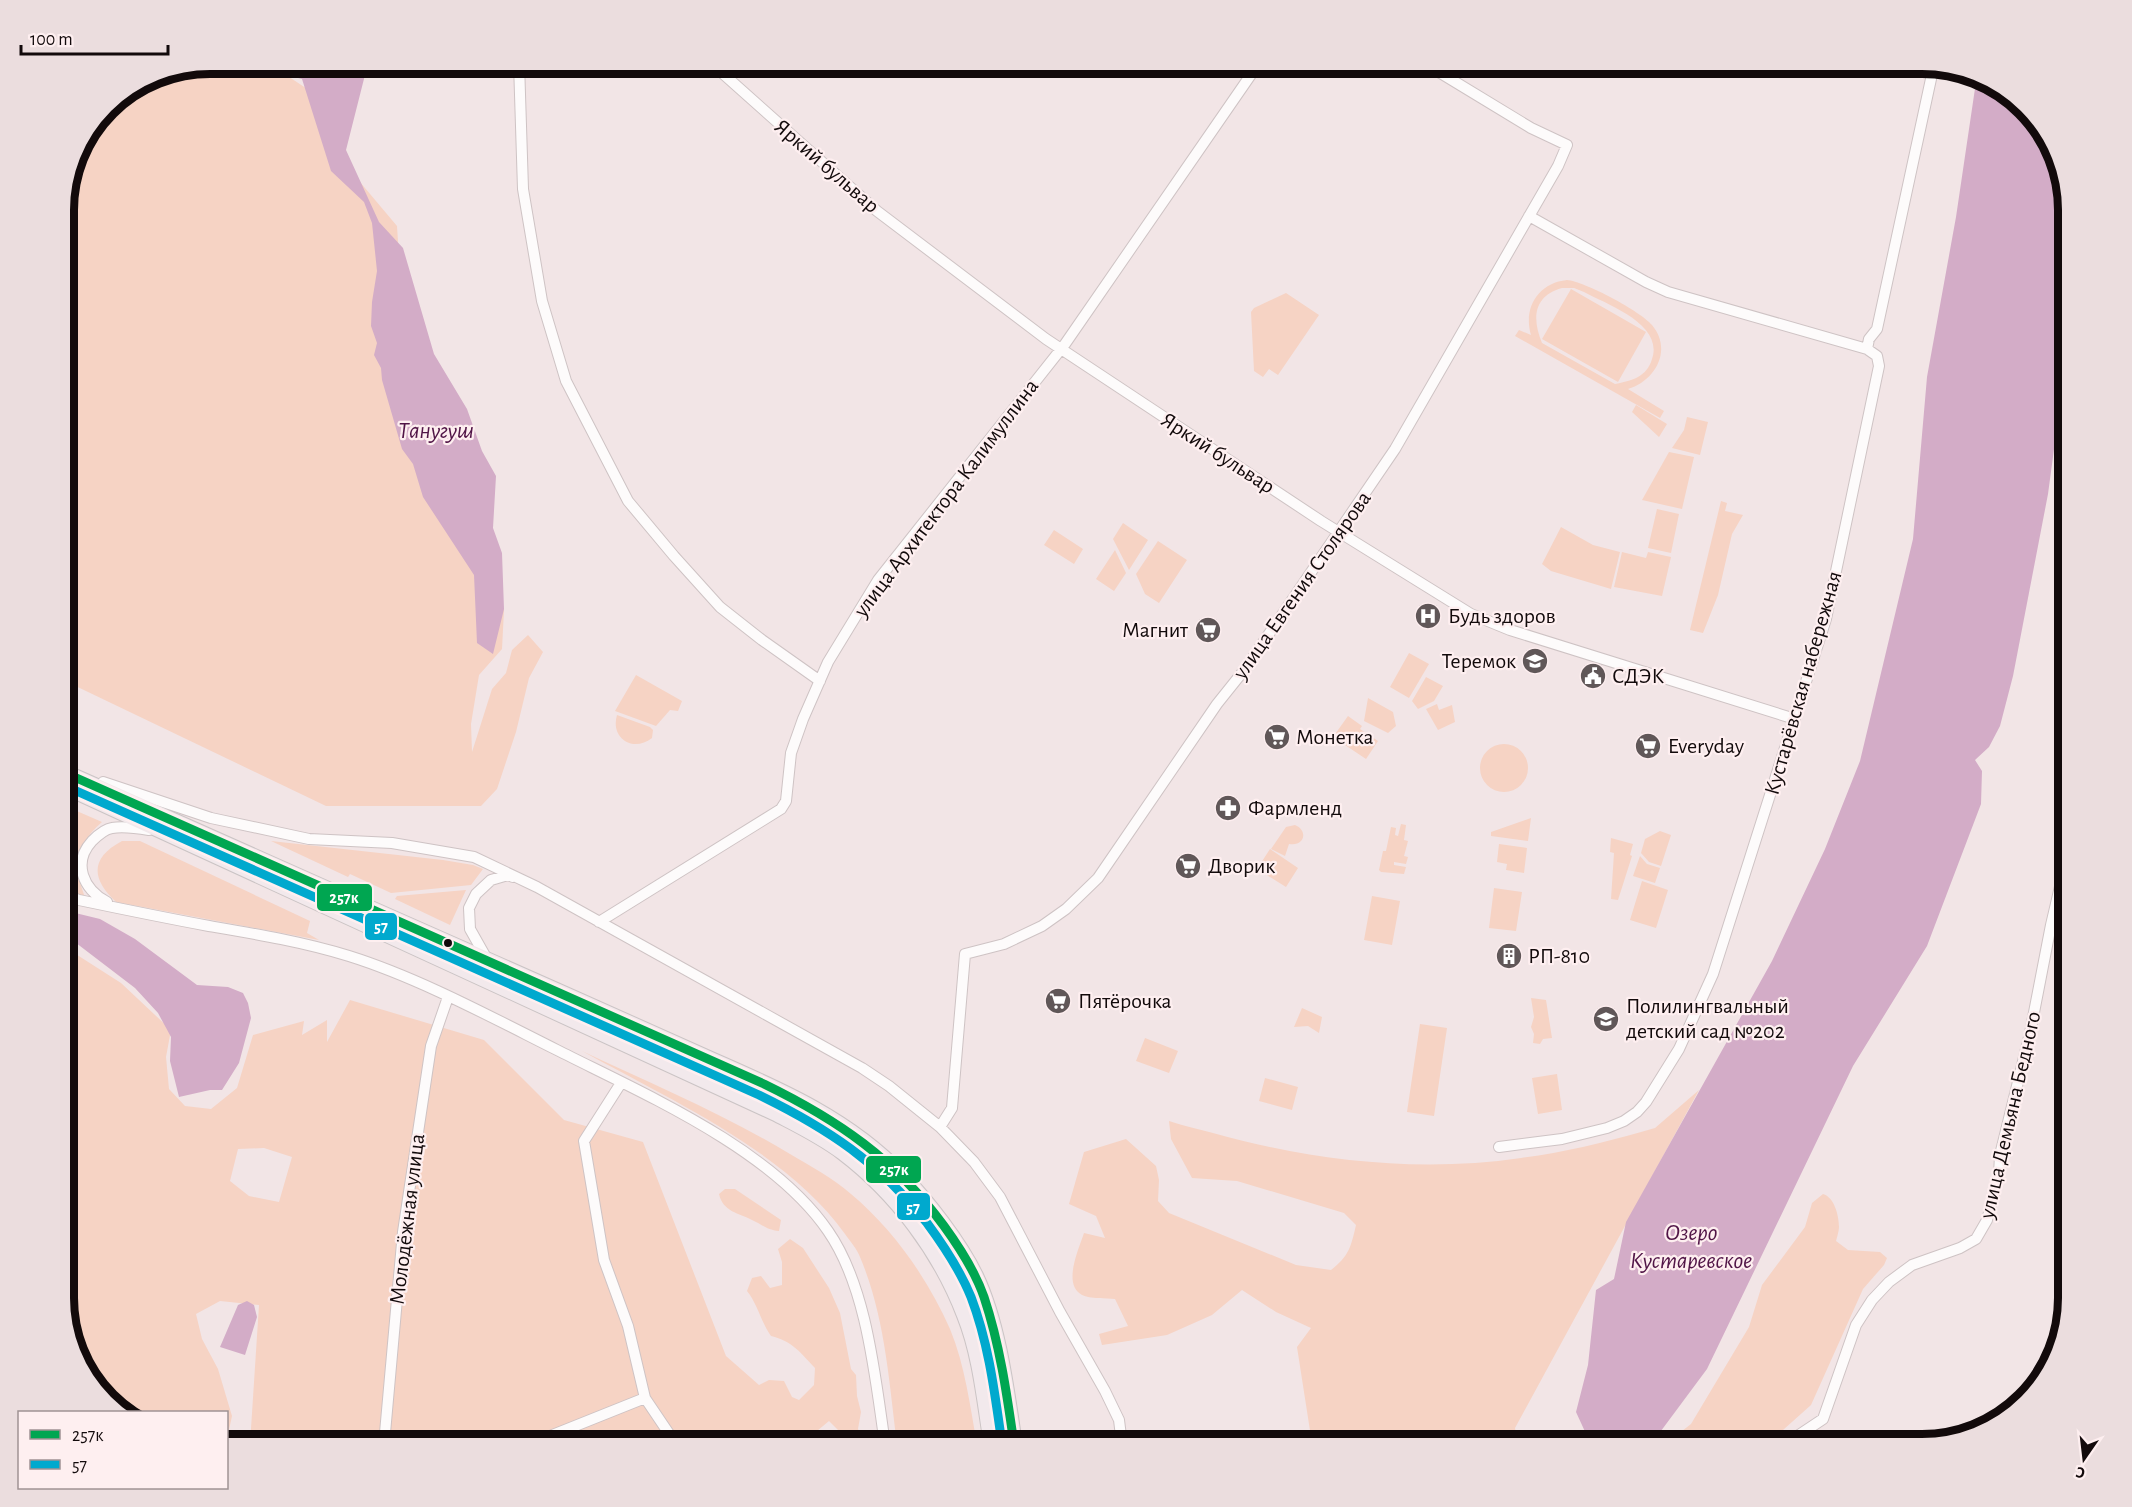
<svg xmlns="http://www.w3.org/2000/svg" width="2132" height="1507" font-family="'Alegreya Sans',sans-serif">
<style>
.green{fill:#f6d3c4;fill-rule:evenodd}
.water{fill:#d3acc7}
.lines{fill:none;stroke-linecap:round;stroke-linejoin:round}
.street-casing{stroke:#cec3c4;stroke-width:12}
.primary-casing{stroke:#cbc4c5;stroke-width:18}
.street{stroke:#fdfbfb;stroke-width:10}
.primary{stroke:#f2e9ec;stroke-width:16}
.bus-1-casing{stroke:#feeff0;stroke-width:14}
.bus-2-casing{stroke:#feeff0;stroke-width:14}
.bus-1{stroke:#00a651;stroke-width:9}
.bus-2{stroke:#00a9ce;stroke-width:9}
.bus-dot{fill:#120a0b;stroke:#feeff0;stroke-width:2}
.labels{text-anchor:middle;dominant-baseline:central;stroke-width:4.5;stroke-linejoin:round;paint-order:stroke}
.street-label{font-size:22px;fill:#120a0b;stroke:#feeff0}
.poi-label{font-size:22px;fill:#120a0b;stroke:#feeff0;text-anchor:start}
.water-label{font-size:24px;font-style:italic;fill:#511547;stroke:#feeff0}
.rim{fill:none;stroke:#120a0b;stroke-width:8}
.line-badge{stroke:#feeff0;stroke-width:2}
.badge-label{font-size:16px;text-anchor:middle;font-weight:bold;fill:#fff}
</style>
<rect width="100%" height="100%" fill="#f2e5e6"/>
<path class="green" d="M259 63H268L339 110 349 169 397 226 405 349 504 610 502 649 479 675 471 724 472 752 492 689 506 673 512 650 528 635 543 652 529 678 516 732 497 789 481 806H326L63 680V200L78 145 113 100 149 77Z
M1567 280C1584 281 1642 312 1652 325 1673 350 1655 381 1628 389L1664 411 1660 418 1515 336 1519 330 1531 335C1523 308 1538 283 1567 280ZM1562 288H1574L1584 292C1608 305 1664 324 1652 359 1647 377 1631 381 1615 384L1542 343C1532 319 1533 296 1562 288Z
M1571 289 1646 332 1618 382 1542 339Z
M1286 293 1319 315 1278 375 1269 369 1263 377 1254 371 1251 312 1254 308Z
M1636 405 1667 424 1659 437 1632 412Z
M1687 417 1708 422 1700 455 1672 448 1684 430Z
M1669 452 1694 457 1682 509 1642 500Z
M1721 501 1727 503 1725 511 1743 515 1732 534 1718 595 1703 633 1690 630Z
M1657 509 1679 514 1671 553 1648 548Z
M1123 523 1148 540 1129 570 1113 539Z
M1561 527 1593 545 1620 552 1611 589 1551 571 1542 564Z
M1054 530 1083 549 1074 564 1044 545Z
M1158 541 1187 560 1159 603 1145 594 1136 574Z
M1115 550 1126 573 1114 591 1096 579Z
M1622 552 1646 558 1648 552 1671 557 1662 596 1614 587Z
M1409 653 1429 664 1409 698 1390 687Z
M636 675 682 701 678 711 670 710 656 726 615 711Z
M1426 677 1443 686 1434 701 1418 709 1412 701Z
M1368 698 1393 712 1396 726 1388 733 1364 721Z
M1437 704 1439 710 1452 705 1455 722 1438 730 1426 709Z
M617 715 650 727 653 730 652 738C633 753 610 738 617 715Z
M1348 716 1362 726 1360 729 1378 741 1366 759 1333 737Z
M1480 768a24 24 0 1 1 48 0a24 24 0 1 1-48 0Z
M63 805 102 822C75 846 72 864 85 897L63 889Z
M1531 818 1528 841 1491 836V832Z
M1401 824 1406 825 1404 840 1408 841 1404 856 1408 857 1406 864 1394 862V865L1406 867 1404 874 1381 872 1379 870 1383 851H1386L1391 827 1396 828 1395 835 1398 836Z
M1295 825C1309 831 1304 847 1289 844L1285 856 1271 849 1286 827Z
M1660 831 1671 835 1661 866 1649 862 1641 853 1645 839Z
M1611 838 1633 844 1630 855 1632 856 1618 900 1611 899 1614 853 1610 852Z
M122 841H140L310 921 307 933 319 940 116 902C91 879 90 858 122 841Z
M271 841 443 860 473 865 483 869 471 885 391 893 350 874 348 877Z
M1499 844 1527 848 1524 873 1506 870 1507 864 1497 862Z
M1270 849 1298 868 1286 887 1257 869Z
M1640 856 1647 864 1660 868 1655 883 1633 876Z
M1642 881 1668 890 1656 928 1630 920Z
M1494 888 1522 892 1516 931 1489 928Z
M466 890 450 925 395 899 397 896Z
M1372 896 1400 901 1392 945 1364 940Z
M63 949 71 951 121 983 171 1030 166 1057 169 1089 185 1106 211 1109 237 1088 253 1035 304 1021 302 1035 327 1020V1042L350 1000 484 1040 564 1120 643 1142 726 1356 759 1385 769 1380 784 1381 792 1397 799 1400 814 1385 815 1368C801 1353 792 1341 771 1336 761 1322 758 1305 747 1291L752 1278 761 1276 770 1288 782 1285V1262L778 1249 790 1239 803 1248 829 1288 840 1313 851 1369 856 1375 857 1396 861 1412 858 1429 864 1443 852 1444 829 1421 817 1431 820 1439 826 1444H250L259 1305 220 1301 196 1314 202 1339 218 1369 232 1416 227 1439 239 1444H227L226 1412H119L82 1370 63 1307ZM264 1148 292 1157 279 1202 249 1196 230 1181 238 1149Z
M1531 998 1546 1000 1552 1038 1543 1039 1540 1044 1533 1043 1534 1034 1531 1027 1534 1017Z
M1302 1008 1322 1017 1319 1033 1308 1026 1294 1027Z
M1420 1024 1447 1028 1434 1116 1407 1112Z
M1145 1038 1178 1051 1169 1073 1136 1061Z
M582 1051C652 1084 724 1114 790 1154 810 1166 833 1178 851 1194 893 1229 928 1279 950 1329 965 1365 970 1406 977 1444H897C889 1381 885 1316 860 1257 857 1249 850 1241 845 1234 787 1152 669 1099 582 1051Z
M1557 1074 1562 1110 1538 1114 1532 1078Z
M1265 1078 1298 1087 1292 1110 1259 1101Z
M1699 1090 1515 1428 1518 1444H1276L1311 1437 1297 1347 1311 1328 1276 1312 1242 1290 1212 1315 1167 1335 1102 1345 1099 1334 1128 1326 1115 1299C1106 1298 1090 1299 1082 1295 1062 1284 1079 1249 1084 1233L1105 1238 1096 1216 1069 1204 1084 1152 1126 1139 1156 1166 1159 1180 1158 1201 1169 1213 1296 1265 1331 1270C1349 1256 1351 1247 1356 1225L1344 1213 1237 1181 1192 1178 1171 1139 1169 1121C1184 1126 1199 1129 1213 1133 1313 1161 1418 1173 1521 1158 1561 1153 1602 1143 1641 1132L1655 1128Z
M725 1189H735L781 1220 779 1231C767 1230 763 1225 752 1220 739 1213 723 1212 719 1194Z
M1823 1194C1834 1197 1839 1215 1839 1227 1839 1231 1837 1237 1836 1241L1848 1250 1880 1252 1887 1258 1884 1265 1863 1289 1811 1405 1783 1430 1742 1444H1657L1668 1442 1691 1424 1749 1327 1762 1285 1805 1227 1812 1203Z"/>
<path class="water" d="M239 63H285L313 70 319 63H368L346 150 379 222 403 248 434 354 467 409 482 451 496 476 493 528 502 553 504 609 493 654 477 643 474 575 423 497 413 464 402 449 382 380 381 368 374 355 377 343 371 326 372 302 377 271 372 223 364 202 331 171 302 79Z
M1977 75 2011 93 2054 144 2069 209V337L2048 494 2013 676 2000 726 1989 747 1975 760 1982 771 1981 804 1927 946 1853 1066 1707 1369 1655 1439 1625 1444H1600L1587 1436 1576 1412 1588 1365 1596 1290 1614 1279 1626 1222 1772 961 1825 849 1860 761 1913 539 1927 377 1956 217Z
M63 910 100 919 135 939 197 985 228 987 243 993 248 1003 251 1018 239 1063 222 1090H210L179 1097 170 1061 171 1037 158 1013 135 988 63 933Z
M247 1301 254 1305 257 1317 245 1355 220 1347 238 1305Z"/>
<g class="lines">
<g class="street-casing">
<path id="street" d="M519 63 523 189 542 301 566 381 628 501 674 556 720 607 762 640 820 681
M711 63 877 211 1046 339 1321 521 1471 614 1510 630 1795 719
M1529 216 1646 282 1668 292 1867 349
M103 782 211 818 309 839 392 843 474 857 537 887 862 1068 889 1086 940 1127 974 1162 1000 1197 1060 1312 1105 1391 1119 1420 1122 1444
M63 894 79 900C122 909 166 918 209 926 256 934 304 942 349 956 419 978 491 1017 557 1050 644 1094 772 1149 828 1231 867 1287 875 1377 885 1444
M107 902C83 889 72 863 92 841 97 836 105 829 112 828 124 826 137 828 149 830
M599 922 781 809 786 801 791 753 803 719 828 662 878 580 1065 344 1259 63
M488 961 470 929 469 908 476 894 491 880 508 875 513 877
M621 1083 584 1141 604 1260 628 1326 645 1398 676 1444
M940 1127 952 1108 965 954 1004 944 1042 926 1066 909 1098 878 1217 704 1245 669 1395 449 1558 166 1567 145 1531 128 1424 63
M1499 1147 1562 1139 1607 1128 1624 1121 1637 1112 1646 1102 1679 1049 1713 974 1826 619 1879 366 1877 356 1867 349 1869 339 1877 329 1934 65
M384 1444 403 1232 431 1046 448 997
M530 1444 645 1398
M1778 1444 1793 1439 1823 1419 1856 1325 1872 1300 1889 1282 1912 1265 1960 1248 1976 1239 1987 1220 1999 1175 2000 1155 2030 1033 2051 925 2069 848"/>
</g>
<g class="primary-casing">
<path id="primary" d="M63 772C233 848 402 923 572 998 619 1019 666 1040 713 1061 782 1091 850 1121 902 1176 927 1202 959 1243 975 1276 998 1324 1006 1391 1014 1444
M63 785 776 1113C799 1125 822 1136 843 1152 897 1193 941 1252 965 1315 981 1355 985 1401 992 1444"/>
</g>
<use href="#street" class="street"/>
<use href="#primary" class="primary"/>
<g class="bus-1-casing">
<path id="bus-1" d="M63 772 764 1084C838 1120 895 1159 944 1226 960 1248 975 1271 984 1297 1000 1345 1007 1395 1014 1444"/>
</g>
<g class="bus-2-casing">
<path id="bus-2" d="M63 785 759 1095C827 1128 880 1163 927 1223 944 1246 960 1270 971 1297 989 1344 995 1395 1002 1444"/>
</g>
<use href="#bus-1" class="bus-1"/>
<use href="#bus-2" class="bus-2"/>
</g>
<defs>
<g id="hospital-disc" transform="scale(1.35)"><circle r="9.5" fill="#605758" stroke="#feeff0"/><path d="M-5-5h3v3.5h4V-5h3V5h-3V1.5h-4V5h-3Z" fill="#fff"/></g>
<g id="supermarket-disc" transform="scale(1.35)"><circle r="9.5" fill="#605758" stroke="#feeff0"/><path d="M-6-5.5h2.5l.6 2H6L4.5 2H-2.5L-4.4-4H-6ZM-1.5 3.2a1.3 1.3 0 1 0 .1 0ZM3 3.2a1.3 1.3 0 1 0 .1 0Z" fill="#fff"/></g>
<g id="school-disc" transform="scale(1.35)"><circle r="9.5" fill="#605758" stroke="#feeff0"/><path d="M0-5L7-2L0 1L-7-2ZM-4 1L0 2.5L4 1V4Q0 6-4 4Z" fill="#fff"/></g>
<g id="civic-disc" transform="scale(1.35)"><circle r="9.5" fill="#605758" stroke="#feeff0"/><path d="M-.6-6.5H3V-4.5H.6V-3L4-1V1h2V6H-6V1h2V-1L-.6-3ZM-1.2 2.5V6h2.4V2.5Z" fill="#fff"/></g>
<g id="pharmacy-disc" transform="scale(1.35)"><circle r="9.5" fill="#605758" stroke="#feeff0"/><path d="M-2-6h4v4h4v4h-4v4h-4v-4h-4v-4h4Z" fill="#fff"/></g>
<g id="building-disc" transform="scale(1.35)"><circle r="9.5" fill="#605758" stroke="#feeff0"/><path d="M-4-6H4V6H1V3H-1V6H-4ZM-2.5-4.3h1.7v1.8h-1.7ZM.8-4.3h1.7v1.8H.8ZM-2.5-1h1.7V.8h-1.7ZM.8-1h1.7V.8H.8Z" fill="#fff"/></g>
</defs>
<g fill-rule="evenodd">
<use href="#hospital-disc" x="1428" y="616"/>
<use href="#supermarket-disc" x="1208" y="630"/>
<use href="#school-disc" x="1535" y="661"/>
<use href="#civic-disc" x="1593" y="676"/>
<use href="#supermarket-disc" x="1277" y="737"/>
<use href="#supermarket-disc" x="1648" y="746"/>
<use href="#pharmacy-disc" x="1228" y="808"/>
<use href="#supermarket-disc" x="1188" y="866"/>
<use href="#building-disc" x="1509" y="956"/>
<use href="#supermarket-disc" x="1058" y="1001"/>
<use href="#school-disc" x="1606" y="1019"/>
</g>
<circle class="bus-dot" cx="448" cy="943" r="5"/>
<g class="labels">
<g class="street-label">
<text transform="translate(827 166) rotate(41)">Яркий бульвар</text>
<text transform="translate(1218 453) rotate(33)">Яркий бульвар</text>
<text transform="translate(946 498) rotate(-53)">улица Архитектора Калимуллина</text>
<text transform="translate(1302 585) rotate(-55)">улица Евгения Столярова</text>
<text transform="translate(1803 683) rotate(-74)">Кустарёвская набережная</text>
<text transform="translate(2010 1115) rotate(-77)">улица Демьяна Бедного</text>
<text transform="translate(407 1219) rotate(-83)">Молодёжная улица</text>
</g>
<g class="poi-label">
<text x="1448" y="616">Будь здоров</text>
<text x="1188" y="630" text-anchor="end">Магнит</text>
<text x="1516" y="661" text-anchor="end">Теремок</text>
<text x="1612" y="676">СДЭК</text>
<text x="1296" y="737">Монетка</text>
<text x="1668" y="746">Everyday</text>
<text x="1248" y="808">Фармленд</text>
<text x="1208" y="866">Дворик</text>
<text x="1528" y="956">РП-810</text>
<text x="1078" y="1001">Пятёрочка</text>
<text x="1626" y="1006">Полилингвальный<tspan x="1626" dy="25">детский сад №202</tspan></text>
</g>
<g class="water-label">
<text x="436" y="431">Танугуш</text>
<text x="1691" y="1233">Озеро<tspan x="1691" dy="28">Кустаревское</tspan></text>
</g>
</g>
<path d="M0 0H2132V1507H0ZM210 74H1922A136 136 0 0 1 2058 210V1298A136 136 0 0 1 1922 1434H210A136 136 0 0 1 74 1298V210A136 136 0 0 1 210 74Z" fill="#ebddde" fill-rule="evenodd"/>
<path class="rim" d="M210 74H1922A136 136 0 0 1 2058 210V1298A136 136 0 0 1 1922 1434H210A136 136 0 0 1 74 1298V210A136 136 0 0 1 210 74Z"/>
<g class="line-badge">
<rect x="316" y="883" width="57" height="29" rx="6" fill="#00a651"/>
<rect x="364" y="912" width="34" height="29" rx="6" fill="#00a9ce"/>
<rect x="865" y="1155" width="57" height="29" rx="6" fill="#00a651"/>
<rect x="896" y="1192" width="35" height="29" rx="6" fill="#00a9ce"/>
</g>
<g class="badge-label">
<text x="344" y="903">257к</text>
<text x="381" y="932">57</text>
<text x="894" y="1175">257к</text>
<text x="913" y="1213">57</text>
</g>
<rect x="18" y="1411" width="210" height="78" fill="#feeff0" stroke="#a09394" stroke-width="1.5"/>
<rect x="30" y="1430" width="30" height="9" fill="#00a651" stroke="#a09394" stroke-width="1.5"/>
<text x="72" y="1441" font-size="18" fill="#120a0b">257к</text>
<rect x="30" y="1460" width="30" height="9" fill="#00a9ce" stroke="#a09394" stroke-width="1.5"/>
<text x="72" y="1471" font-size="18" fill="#120a0b">57</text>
<g transform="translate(2084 1459) rotate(194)" stroke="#feeff0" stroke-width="4.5" paint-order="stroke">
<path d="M0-4.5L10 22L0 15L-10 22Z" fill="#120a0b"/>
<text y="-9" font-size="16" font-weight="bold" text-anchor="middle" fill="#120a0b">С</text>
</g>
<path d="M21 45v9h147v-9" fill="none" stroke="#120a0b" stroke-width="3"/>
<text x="30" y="45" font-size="18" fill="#120a0b" stroke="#feeff0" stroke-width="4.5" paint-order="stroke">100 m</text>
</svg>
